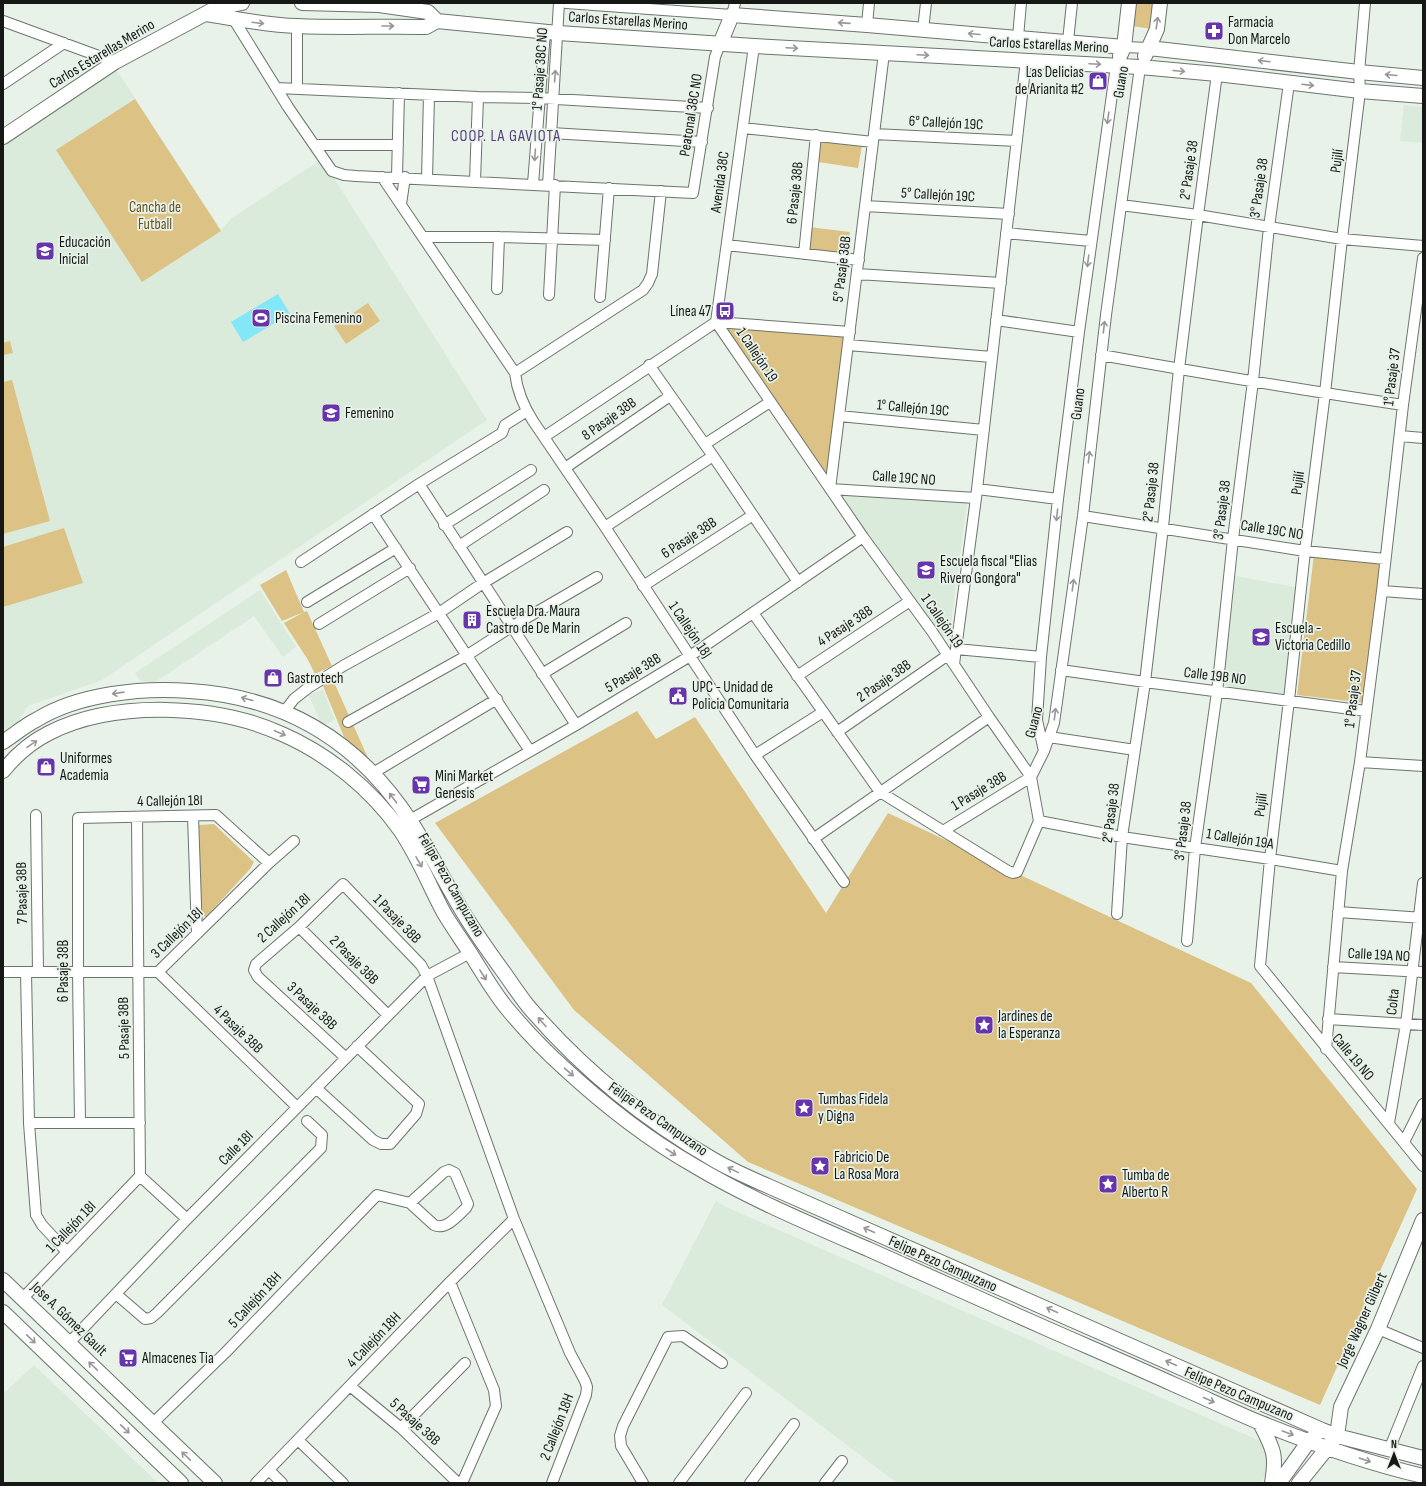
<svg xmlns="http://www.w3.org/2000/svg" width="1426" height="1486" font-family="'Sofia Sans Condensed',sans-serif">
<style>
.built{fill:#daeadb}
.green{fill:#ddc285}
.water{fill:#82e7f7}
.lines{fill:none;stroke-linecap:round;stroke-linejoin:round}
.street-casing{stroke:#6c756d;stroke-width:12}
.secondary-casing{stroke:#6c756d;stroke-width:16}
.street{stroke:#fff;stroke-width:10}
.secondary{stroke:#fff;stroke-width:14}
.oneway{stroke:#969796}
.labels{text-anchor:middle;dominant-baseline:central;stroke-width:3.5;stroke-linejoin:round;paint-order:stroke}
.street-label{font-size:15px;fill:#151815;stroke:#e8f2e9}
.poi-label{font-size:15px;fill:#151815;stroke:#e8f2e9;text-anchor:start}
.park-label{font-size:15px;fill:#69531d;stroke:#e8f2e9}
.neighbourhood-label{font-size:16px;letter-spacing:1px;fill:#57427f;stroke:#e8f2e9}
</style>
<rect width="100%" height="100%" fill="#e8f2e9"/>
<path class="built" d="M116 69 221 230 232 218 322 159 487 420 102 680 28 706 13 729 3 735V144Z
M1404 105 1423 107V143L1400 141Z
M838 494 967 503 949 638 943 637Z
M1236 576 1300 588 1285 694 1222 686Z
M260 590 296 647 283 657 254 616 155 682 140 681 135 673Z
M323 690 335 720 322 726 309 695Z
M716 1201 726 1207 1260 1441 1267 1447 1268 1466 1265 1476 1261 1483H897L662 1305Z
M34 1365 158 1483H3V1394Z"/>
<path class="green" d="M1135 3H1155L1152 29 1132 26Z
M135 99 221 231 142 282 56 150Z
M820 139 862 146 858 168 818 162Z
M809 227 850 232 847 254 807 249Z
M368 303 380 321 346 344 334 326Z
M724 325 846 335 828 480Z
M10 341 13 353 3 355V343Z
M12 380 50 521 3 534V382Z
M64 528 83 583 3 607V547Z
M1314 554 1383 565 1365 703 1297 695Z
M286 570 304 612 307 611 332 666 315 674 308 660 284 623 304 612 282 621 260 585Z
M333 680 368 758 344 737 323 686Z
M637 711 656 739 695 717 826 913 888 813 1251 983 1417 1189 1320 1405 748 1162 574 1010 435 823Z
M214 824 254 862 250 869 206 917 201 915 199 825Z"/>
<path class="water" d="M278 294 290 314 243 342 231 322Z"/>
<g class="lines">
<g class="street-casing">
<path id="street" d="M566 3 732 15 735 3
M1365 3 1359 72 1360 91 1342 239 1325 393 1305 551 1289 700 1270 859 1260 966 1423 1166
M231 15 288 107 332 171 344 175 356 176 693 193 715 57 720 44
M3 21 115 62
M867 25 869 3
M923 30 926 3
M1018 37 1021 3
M1068 41 1072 3
M1124 47 1149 48
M3 84 64 43
M277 88 478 97 539 98 708 108
M297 89V26
M743 128 873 142
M551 133 702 142
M874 134 1017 141
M315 145H398
M382 177 515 373C517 390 524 407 533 421L605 527 755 755 844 882
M397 177 399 93
M427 179 429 95
M475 181 478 97
M533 184 545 32
M548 185 559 3
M401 204 405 177
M1121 205 1198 215 1342 239 1423 246
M865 206 1009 214
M1006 233 1091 241
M424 237H499L605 240
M727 245 859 260
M804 254 816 135
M857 274 1001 283
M497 289 499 237
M549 295 555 185
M600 297 609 188
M996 320 1079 332
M848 345 992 357
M1101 355C1201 373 1302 390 1403 405
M649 365 713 456 798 582
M515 373 643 290 648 283 652 274 661 191
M839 416 984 430
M1400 436 1423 438
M544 437 716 322 850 332
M705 444 770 402
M565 468 670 396
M419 484 576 725
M830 489 884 53
M830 489 976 498
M977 489 1058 499
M373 514 530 751
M1083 516 1305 551 1385 559
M444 525 531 470
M605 527 713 456
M459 546 544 490
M301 562 419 484 502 433 505 425 527 411
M643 586 753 515
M1382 591 1423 594
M307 602 396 548
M753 613 880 792 1008 871 1013 873 1017 872 1039 821 1031 777 989 717 931 630 863 537 716 322 754 46
M319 624 410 568
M956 649 1041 657
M954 664 976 498 1026 60
M1061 670 1145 682 1366 711
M542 674 626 623
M797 676 910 601
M284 712 294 699 308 688 343 666 439 613 483 583 567 532
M348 722 466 656 511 627 597 577
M837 732 948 655
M1049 737 1135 750
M1044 751 1037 720 1041 657 1058 499 1079 332 1116 66
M755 755 823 712
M1360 762 1423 766
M373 773 497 699
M36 815 38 972
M193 816 197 934
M137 817 140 1176 187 1219
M410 820 576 725 690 656 863 537
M1039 821 1122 837 1270 859 1342 871
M943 831 1031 777 1044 751 1054 723 1083 516 1106 315 1140 67
M813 839 989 717
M1338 912 1423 918
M1117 914 1122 837 1145 682 1163 527 1179 369 1198 215 1217 74
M299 927 388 1015
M1187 941 1195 848 1217 692 1233 539 1253 381 1269 227 1289 83
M1333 967 1423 972
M3 972H158L269 863 294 841
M26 972 29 1123 36 1215 42 1225 67 1252
M158 972 297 1107
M1328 1019 1423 1025
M1326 1049 1342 871 1360 762 1382 591 1403 405 1423 258
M346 1058 258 977 254 970 256 964 299 927 343 884 421 965 427 976 514 1219 570 1353 585 1381 587 1387 586 1395 552 1483
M316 1088 373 1140 381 1144H390L416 1114 419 1104 357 1046
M29 1123H140
M80 1123 78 972V818L216 815 269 863
M1389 1123 1406 1024 1423 883
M1404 1142 1423 1104
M450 1282 494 1390 496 1406 462 1483
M116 1294 145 1319 151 1318 157 1313 321 1148 322 1135 307 1121
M23 1298 140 1176
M1378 1329 1423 1348
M69 1343 187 1219 427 976 470 953
M350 1386 401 1428 458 1483
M153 1423 226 1352 377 1195 410 1203 434 1225C446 1231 458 1215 466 1208L468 1204 455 1173 449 1170 444 1172 410 1203
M401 1428 465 1363
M298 1440 343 1483
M1389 1450 1423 1366
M269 1470 282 1483
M256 1483 450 1282 514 1219
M643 1483 621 1446 620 1436 623 1426 668 1337 683 1336 722 1363
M679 1483 746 1393
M750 1483 794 1424
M825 1483 842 1461"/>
</g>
<g class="secondary-casing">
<path id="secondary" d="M302 3 379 5 428 12 437 21
M206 14C237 19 266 25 297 26 340 28 383 26 426 27L437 21 558 33 754 46 1140 67 1217 74 1360 91 1423 96
M720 44 732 15 867 25 1124 47
M1149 48 1359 72 1423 78
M1120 56 1124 47 1129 3
M1145 56 1157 29 1160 3
M3 137 115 62 216 8 242 3
M3 742C14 735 24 726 36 720 78 694 142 687 190 691 285 697 359 742 411 822 427 846 439 871 453 895 468 923 486 948 505 974 512 984 520 996 528 1006 580 1067 645 1120 714 1160 731 1170 750 1178 768 1186L1322 1430 1337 1436 1423 1458
M3 771C16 755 31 742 49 733 114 700 216 704 282 734 328 754 371 789 400 830 418 856 429 885 444 913 453 928 463 942 472 956 484 975 495 995 510 1012 527 1032 545 1051 564 1068 603 1104 646 1138 693 1165 750 1199 810 1224 870 1250 930 1277 990 1303 1050 1330 1091 1348 1133 1366 1175 1385 1203 1397 1232 1411 1261 1423 1313 1444 1368 1463 1423 1476
M3 1280 215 1483
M3 1312 181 1483
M1260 1423C1273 1449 1277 1453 1272 1483
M1279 1483 1309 1441 1315 1436
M1299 1483 1337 1436 1341 1407 1378 1329 1423 1220"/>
</g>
<use href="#street" class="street"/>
<use href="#secondary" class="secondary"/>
</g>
<defs><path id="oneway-shaft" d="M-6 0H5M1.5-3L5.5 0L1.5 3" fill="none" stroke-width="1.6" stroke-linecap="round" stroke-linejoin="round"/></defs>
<g class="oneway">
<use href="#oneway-shaft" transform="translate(258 23) rotate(7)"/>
<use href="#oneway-shaft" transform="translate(844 23) rotate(-176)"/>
<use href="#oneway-shaft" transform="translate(1157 23) rotate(-82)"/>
<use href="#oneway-shaft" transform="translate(388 26)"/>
<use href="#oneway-shaft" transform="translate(974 34) rotate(-175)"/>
<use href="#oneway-shaft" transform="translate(792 48) rotate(3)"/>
<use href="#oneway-shaft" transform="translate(923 55) rotate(3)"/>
<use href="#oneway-shaft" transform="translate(1264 61) rotate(-173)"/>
<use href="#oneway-shaft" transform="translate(1095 64) rotate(3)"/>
<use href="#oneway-shaft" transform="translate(1179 71) rotate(5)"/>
<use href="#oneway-shaft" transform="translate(1391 75) rotate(-175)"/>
<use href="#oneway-shaft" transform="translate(555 76) rotate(-86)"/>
<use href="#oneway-shaft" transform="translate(1308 85) rotate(7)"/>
<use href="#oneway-shaft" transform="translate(1108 118) rotate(98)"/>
<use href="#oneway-shaft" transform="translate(535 155) rotate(94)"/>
<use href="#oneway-shaft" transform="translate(1088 261) rotate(97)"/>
<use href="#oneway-shaft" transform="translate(1104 327) rotate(-83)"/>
<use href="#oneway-shaft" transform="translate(1089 457) rotate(-83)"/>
<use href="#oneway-shaft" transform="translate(1057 515) rotate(96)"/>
<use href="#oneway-shaft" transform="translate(1073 585) rotate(-82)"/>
<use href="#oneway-shaft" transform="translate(118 693) rotate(172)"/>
<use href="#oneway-shaft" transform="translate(247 699) rotate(-165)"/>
<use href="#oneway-shaft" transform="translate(1055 714) rotate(-83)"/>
<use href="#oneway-shaft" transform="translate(280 733) rotate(23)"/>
<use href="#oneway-shaft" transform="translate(32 744) rotate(-34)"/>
<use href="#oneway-shaft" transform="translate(393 798) rotate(-127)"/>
<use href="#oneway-shaft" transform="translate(419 862) rotate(60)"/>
<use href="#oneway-shaft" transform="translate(483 975) rotate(58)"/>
<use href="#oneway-shaft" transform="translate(542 1022) rotate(-131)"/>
<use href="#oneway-shaft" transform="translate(569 1072) rotate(41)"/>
<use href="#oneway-shaft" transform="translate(671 1152) rotate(33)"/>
<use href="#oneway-shaft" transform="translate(733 1170) rotate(-154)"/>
<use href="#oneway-shaft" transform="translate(869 1230) rotate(-156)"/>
<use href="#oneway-shaft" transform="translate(1052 1310) rotate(-156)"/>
<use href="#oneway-shaft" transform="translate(31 1339) rotate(44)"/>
<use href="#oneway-shaft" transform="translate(1171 1363) rotate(-156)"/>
<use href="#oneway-shaft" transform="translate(93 1366) rotate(-136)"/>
<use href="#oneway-shaft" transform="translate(1209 1400) rotate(24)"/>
<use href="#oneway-shaft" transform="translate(125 1429) rotate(44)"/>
<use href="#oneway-shaft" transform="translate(1288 1433) rotate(20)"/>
<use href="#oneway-shaft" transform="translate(186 1456) rotate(-136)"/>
<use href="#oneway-shaft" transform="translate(1365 1460) rotate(19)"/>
</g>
<defs>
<g id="pharmacy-square" transform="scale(1)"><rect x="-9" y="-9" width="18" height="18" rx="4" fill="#6734ab" stroke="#e8f2e9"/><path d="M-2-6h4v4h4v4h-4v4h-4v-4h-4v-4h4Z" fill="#fff"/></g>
<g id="shop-square" transform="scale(1)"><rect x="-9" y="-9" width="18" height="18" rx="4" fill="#6734ab" stroke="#e8f2e9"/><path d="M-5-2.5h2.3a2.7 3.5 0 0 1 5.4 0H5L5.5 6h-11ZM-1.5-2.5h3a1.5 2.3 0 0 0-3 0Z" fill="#fff"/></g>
<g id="school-square" transform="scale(1)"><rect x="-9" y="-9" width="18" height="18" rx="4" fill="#6734ab" stroke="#e8f2e9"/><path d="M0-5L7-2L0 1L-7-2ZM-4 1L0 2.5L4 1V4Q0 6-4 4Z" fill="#fff"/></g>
<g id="bus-square" transform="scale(1)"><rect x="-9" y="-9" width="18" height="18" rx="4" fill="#6734ab" stroke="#e8f2e9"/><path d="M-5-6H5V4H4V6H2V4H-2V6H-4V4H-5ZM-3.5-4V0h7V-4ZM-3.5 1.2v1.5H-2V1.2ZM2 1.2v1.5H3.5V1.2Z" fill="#fff"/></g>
<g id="stadium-square" transform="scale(1)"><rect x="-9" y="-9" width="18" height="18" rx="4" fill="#6734ab" stroke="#e8f2e9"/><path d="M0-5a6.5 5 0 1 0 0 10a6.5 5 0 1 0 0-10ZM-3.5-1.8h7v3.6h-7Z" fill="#fff"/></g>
<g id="building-square" transform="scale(1)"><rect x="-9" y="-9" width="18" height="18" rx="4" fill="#6734ab" stroke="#e8f2e9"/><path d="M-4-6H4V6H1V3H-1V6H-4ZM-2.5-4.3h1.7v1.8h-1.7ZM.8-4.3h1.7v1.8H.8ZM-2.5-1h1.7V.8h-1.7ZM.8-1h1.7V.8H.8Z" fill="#fff"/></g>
<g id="civic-square" transform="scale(1)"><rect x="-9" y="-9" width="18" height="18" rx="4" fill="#6734ab" stroke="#e8f2e9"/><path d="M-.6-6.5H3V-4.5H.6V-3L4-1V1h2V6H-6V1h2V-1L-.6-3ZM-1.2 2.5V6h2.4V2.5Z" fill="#fff"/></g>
<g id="supermarket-square" transform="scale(1)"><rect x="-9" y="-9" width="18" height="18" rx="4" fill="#6734ab" stroke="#e8f2e9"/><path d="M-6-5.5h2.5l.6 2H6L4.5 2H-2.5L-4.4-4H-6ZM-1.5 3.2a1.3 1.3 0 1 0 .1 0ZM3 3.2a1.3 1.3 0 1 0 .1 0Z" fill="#fff"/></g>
<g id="sight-square" transform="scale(1)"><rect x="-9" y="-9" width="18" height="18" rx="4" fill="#6734ab" stroke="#e8f2e9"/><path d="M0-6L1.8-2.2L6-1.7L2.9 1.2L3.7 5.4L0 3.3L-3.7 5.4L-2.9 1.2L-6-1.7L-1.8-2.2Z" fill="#fff"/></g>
</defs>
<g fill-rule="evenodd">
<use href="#pharmacy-square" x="1214" y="31"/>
<use href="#shop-square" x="1098" y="81"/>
<use href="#school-square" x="45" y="251"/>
<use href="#bus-square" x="725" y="311"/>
<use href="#stadium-square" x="261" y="318"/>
<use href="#school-square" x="331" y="413"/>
<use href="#school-square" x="926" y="570"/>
<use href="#building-square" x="472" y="620"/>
<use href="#school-square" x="1261" y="637"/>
<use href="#shop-square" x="273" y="678"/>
<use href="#civic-square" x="678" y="696"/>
<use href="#shop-square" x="46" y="767"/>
<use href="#supermarket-square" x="421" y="785"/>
<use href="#sight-square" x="984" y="1025"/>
<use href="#sight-square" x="804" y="1108"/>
<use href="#sight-square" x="820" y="1166"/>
<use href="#sight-square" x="1108" y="1184"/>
<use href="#supermarket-square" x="128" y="1358"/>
</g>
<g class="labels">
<g class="street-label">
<text transform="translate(628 21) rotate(4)">Carlos Estarellas Merino</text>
<text transform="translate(1049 45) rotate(3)">Carlos Estarellas Merino</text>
<text transform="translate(102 54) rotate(-31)">Carlos Estarellas Merino</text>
<text transform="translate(540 69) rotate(-86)">1° Pasaje 38C NO</text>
<text transform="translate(1121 82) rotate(-80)">Guano</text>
<text transform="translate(691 115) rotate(-81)">Peatonal 38C NO</text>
<text transform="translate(946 123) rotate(3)">6° Callejón 19C</text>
<text transform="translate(1337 161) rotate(-83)">Pujilí</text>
<text transform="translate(1189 170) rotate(-82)">2° Pasaje 38</text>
<text transform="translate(720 182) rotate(-82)">Avenida 38C</text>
<text transform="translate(1259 188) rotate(-82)">3° Pasaje 38</text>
<text transform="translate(795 193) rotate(-84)">6 Pasaje 38B</text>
<text transform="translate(938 195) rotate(3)">5° Callejón 19C</text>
<text transform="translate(842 269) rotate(-83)">5° Pasaje 38B</text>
<text transform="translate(757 355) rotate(56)">1 Callejón 19</text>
<text transform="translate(1392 377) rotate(-83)">1° Pasaje 37</text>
<text transform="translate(1078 404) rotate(-83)">Guano</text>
<text transform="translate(913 408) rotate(5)">1° Callejón 19C</text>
<text transform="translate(609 419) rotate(-35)">8 Pasaje 38B</text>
<text transform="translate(904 478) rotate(4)">Calle 19C NO</text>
<text transform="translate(1298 483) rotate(-82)">Pujilí</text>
<text transform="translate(1151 492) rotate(-84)">2° Pasaje 38</text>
<text transform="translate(1222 510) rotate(-83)">3° Pasaje 38</text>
<text transform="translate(1272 530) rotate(9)">Calle 19C NO</text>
<text transform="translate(689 538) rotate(-33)">6 Pasaje 38B</text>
<text transform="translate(942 621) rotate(55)">1 Callejón 19</text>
<text transform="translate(845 626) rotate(-33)">4 Pasaje 38B</text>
<text transform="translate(690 630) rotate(56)">1 Callejón 18J</text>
<text transform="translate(633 673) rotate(-31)">5 Pasaje 38B</text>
<text transform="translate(1215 676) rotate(7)">Calle 19B NO</text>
<text transform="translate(884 681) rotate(-35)">2 Pasaje 38B</text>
<text transform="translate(1353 699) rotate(-83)">1° Pasaje 37</text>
<text transform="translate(1034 722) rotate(-75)">Guano</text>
<text transform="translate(979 791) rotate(-31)">1 Pasaje 38B</text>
<text transform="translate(170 801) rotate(-1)">4 Callejón 18I</text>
<text transform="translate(1261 805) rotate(-83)">Pujilí</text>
<text transform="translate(1111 813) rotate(-83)">2° Pasaje 38</text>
<text transform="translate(1183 831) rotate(-83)">3° Pasaje 38</text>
<text transform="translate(1240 839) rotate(9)">1 Callejón 19A</text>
<text transform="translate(451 885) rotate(60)">Felipe Pezo Campuzano</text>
<text transform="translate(22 893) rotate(-91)">7 Pasaje 38B</text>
<text transform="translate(284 918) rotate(-42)">2 Callejón 18I</text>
<text transform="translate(397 919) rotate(46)">1 Pasaje 38B</text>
<text transform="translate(177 933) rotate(-44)">3 Callejón 18I</text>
<text transform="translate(1379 955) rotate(3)">Calle 19A NO</text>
<text transform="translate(354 960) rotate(45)">2 Pasaje 38B</text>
<text transform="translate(63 971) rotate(-90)">6 Pasaje 38B</text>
<text transform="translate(1393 1002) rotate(-84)">Colta</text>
<text transform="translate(312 1006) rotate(43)">3 Pasaje 38B</text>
<text transform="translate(124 1028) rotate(-91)">5 Pasaje 38B</text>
<text transform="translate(238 1029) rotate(44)">4 Pasaje 38B</text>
<text transform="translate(1353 1057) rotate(50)">Calle 19 NO</text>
<text transform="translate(658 1119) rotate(35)">Felipe Pezo Campuzano</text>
<text transform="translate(236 1148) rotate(-45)">Calle 18I</text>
<text transform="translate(71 1227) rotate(-46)">1 Callejón 18I</text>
<text transform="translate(943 1264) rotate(24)">Felipe Pezo Campuzano</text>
<text transform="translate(255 1300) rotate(-47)">5 Callejón 18H</text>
<text transform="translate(69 1319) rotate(44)">Jose A. Gómez Gault</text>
<text transform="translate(1362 1320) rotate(-66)">Jorge Wagner Gilbert</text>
<text transform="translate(374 1340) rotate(-46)">4 Callejón 18H</text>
<text transform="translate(1239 1394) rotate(23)">Felipe Pezo Campuzano</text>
<text transform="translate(415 1422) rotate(42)">5 Pasaje 38B</text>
<text transform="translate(557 1427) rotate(-69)">2 Callejón 18H</text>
</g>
<g class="poi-label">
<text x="1228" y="22">Farmacia<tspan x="1228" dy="17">Don Marcelo</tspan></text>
<text x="1084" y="72" text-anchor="end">Las Delicias<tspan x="1084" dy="17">de Arianita #2</tspan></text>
<text x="59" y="242">Educación<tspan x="59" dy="17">Inicial</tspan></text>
<text x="711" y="311" text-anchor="end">Línea 47</text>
<text x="275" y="318">Piscina Femenino</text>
<text x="345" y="413">Femenino</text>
<text x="940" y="561">Escuela fiscal "Elias<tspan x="940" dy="17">Rivero Gongora"</tspan></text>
<text x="486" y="611">Escuela Dra. Maura<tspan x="486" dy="17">Castro de De Marin</tspan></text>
<text x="1275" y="628">Escuela -<tspan x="1275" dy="17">Victoria Cedillo</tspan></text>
<text x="287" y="678">Gastrotech</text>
<text x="692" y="687">UPC - Unidad de<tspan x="692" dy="17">Policia Comunitaria</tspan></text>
<text x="60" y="758">Uniformes<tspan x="60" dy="17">Academia</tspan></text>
<text x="435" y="776">Mini Market<tspan x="435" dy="17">Genesis</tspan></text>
<text x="998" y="1016">Jardines de<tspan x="998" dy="17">la Esperanza</tspan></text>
<text x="818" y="1099">Tumbas Fidela<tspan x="818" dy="17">y Digna</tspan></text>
<text x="834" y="1157">Fabricio De<tspan x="834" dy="17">La Rosa Mora</tspan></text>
<text x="1122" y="1175">Tumba de<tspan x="1122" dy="17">Alberto R</tspan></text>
<text x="142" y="1358">Almacenes Tia</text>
</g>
<g class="park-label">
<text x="155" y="207">Cancha de<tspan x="155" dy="17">Futball</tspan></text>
</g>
<g class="neighbourhood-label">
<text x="506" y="136">COOP. LA GAVIOTA</text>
</g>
</g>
<rect width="1426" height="1486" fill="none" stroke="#151815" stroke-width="8"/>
<g transform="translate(1394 1454)" stroke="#e8f2e9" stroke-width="3" paint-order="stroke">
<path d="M0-3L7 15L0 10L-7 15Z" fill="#151815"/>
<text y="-6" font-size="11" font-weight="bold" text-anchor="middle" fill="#151815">N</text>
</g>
</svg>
